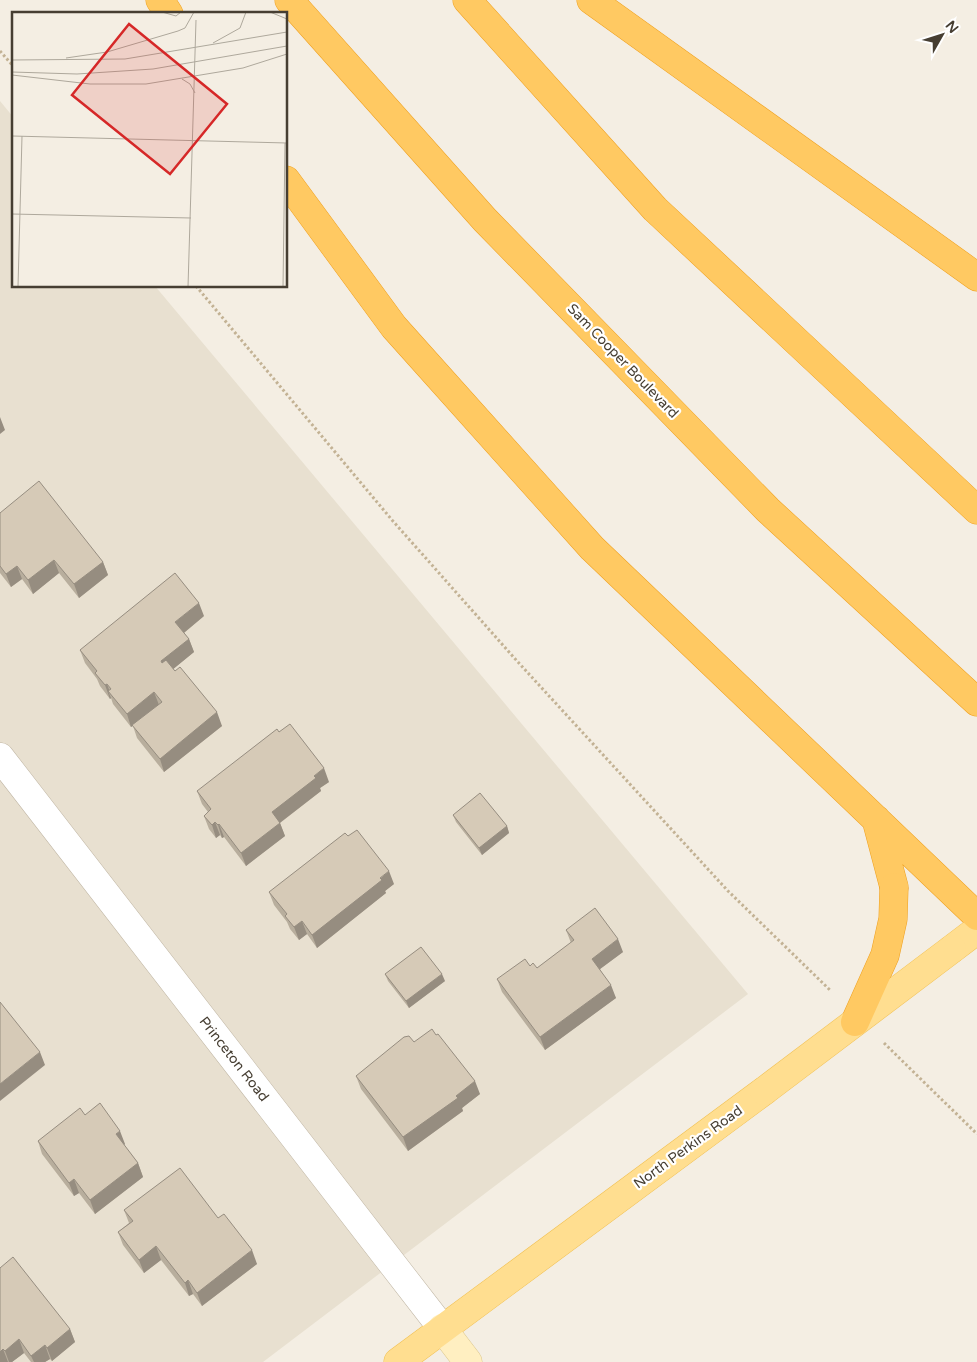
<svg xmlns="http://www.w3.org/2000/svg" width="977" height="1362" font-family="'Varela Round',sans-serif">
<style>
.residential{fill:#e8e0d0}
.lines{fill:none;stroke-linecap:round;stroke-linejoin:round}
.street-casing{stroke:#c0b6a4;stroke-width:29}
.secondary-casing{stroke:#dcc78e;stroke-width:29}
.primary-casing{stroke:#f1c053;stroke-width:29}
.highway-casing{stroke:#efa121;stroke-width:29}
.path{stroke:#c3b294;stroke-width:3;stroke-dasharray:2.5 2.5;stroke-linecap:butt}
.street{stroke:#fff;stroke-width:28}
.secondary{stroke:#ffefc1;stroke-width:28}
.primary{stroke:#ffde90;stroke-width:28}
.highway{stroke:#ffc962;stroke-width:28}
.primary-bridge-casing{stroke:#f1c053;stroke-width:29;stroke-linecap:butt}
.highway-bridge-casing{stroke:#efa121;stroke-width:29;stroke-linecap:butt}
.primary-bridge{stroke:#ffde90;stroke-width:28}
.highway-bridge{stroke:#ffc962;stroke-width:28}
.wall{fill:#b8ae9d}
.shaded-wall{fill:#968d80}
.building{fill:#d6cab7;stroke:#968d80}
.labels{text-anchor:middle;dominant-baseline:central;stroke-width:4.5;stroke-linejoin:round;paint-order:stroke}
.street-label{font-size:14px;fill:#463e32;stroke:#fff}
.inset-road{fill:none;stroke:#aea89c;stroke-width:1}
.view{fill:#d62828;fill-opacity:0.15;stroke:#d62828;stroke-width:2.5}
.inset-edge{fill:none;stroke:#463e32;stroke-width:2.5}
</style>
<rect width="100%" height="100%" fill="#f4eee3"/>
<path class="residential" d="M0 101 14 118V286H155L748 994 263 1362H0Z"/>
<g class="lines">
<g class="street-casing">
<path id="street" d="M0 757 442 1328"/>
</g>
<g class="secondary-casing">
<path id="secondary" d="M442 1328 468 1362"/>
</g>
<g class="primary-casing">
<path id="primary" d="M952 949 977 930
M398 1362 764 1091"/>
</g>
<g class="highway-casing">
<path id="highway" d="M160 0 169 14
M289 0 485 220 768 510 977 702
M467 0 655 209 977 510
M591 0 977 277
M286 180 394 327 592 548 977 916
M876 819 894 887"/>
</g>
<path class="path" d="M0 51 14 67
M196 286 392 520 517 661 728 891 831 991
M884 1043 977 1134"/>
<use href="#street" class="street"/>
<use href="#secondary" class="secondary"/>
<use href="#primary" class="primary"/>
<use href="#highway" class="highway"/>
<g class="primary-bridge-casing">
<path id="primary-bridge" d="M764 1091 952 949"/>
</g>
<g class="highway-bridge-casing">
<path id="highway-bridge" d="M855 1022 885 955 893 919 894 887"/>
</g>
<use href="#primary-bridge" class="primary-bridge"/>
<use href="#highway-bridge" class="highway-bridge"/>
</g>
<path class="wall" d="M0 513 103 562 108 575 79 598 59 573 33 594 22 579 11 587 0 573Z
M204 616 184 633 189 639 194 652 173 669 222 726 164 772 137 738 133 726 131 727 113 704 111 698 110 699 100 686 97 679 85 663 80 650Z
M329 782 320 788 321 791 280 823 285 836 246 866 224 837 222 838 220 835 216 838 209 829 204 816 208 812 202 804 197 791Z
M453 815 507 826 509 833 482 855 456 822Z
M394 884 385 891 386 893 317 948 307 934 299 940 290 929 287 922 274 905 269 892Z
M566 930 623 952 600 969 616 998 545 1050 502 992 497 979 530 966 537 968 571 943Z
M385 974 445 981 409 1008 388 981Z
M414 1042 480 1094 462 1108 463 1111 408 1151 361 1089 356 1076Z
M85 1115 125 1144 124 1145 138 1163 143 1177 95 1214 79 1193 74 1196 42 1154 38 1141Z
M124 1210 218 1218 257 1264 202 1306 193 1294 189 1296 161 1260 144 1273 123 1245 118 1232 129 1223Z
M0 1268 70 1329 75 1342 52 1361 50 1359 45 1362H31L24 1353 12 1362H0Z"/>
<path class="shaded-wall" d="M0 417 5 430 0 434Z
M54 560 59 573 33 594 28 580Z
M103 562 108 575 79 598 74 584Z
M17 566 22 579 11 587 6 574Z
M199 603 204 616 180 636 175 622Z
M189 639 194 652 166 675 161 661Z
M107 684 111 695 108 691 111 698 110 699 105 685Z
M154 692 159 705 131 727 127 714Z
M217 712 222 726 164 772 160 759Z
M324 768 329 782 320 788 321 791 277 825 272 812 314 776Z
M215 822 220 835 216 838 212 825Z
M280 823 285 836 246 866 241 853Z
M219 824 224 837 222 838 218 825Z
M507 826 509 833 482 855 479 848Z
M389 871 394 884 385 891 386 893 317 948 312 935Z
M302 921 307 934 299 940 294 927Z
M618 939 623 952 596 972 592 959Z
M442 974 445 981 409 1008 406 1001Z
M611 985 616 998 545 1050 540 1037Z
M40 1052 45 1065 0 1101V1084Z
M475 1081 480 1094 462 1108 463 1111 408 1151 403 1137Z
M120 1131 125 1144 121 1148 116 1134Z
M138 1163 143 1177 95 1214 90 1200Z
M74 1179 79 1193 74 1196 69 1183Z
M156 1246 161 1260 144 1273 139 1260Z
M252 1250 257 1264 202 1306 197 1293Z
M188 1280 193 1294 189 1296 185 1283Z
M70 1329 75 1342 52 1361 47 1348Z
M19 1339 24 1353 12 1362H9L5 1351Z
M45 1345 50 1359 45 1362H34L31 1356Z
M3 1349 8 1362H0V1352Z"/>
<path class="building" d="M39 481 103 562 74 584 54 560 28 580 17 566 6 574 0 566V513Z
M175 573 199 603 175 622 189 639 161 661 162 663 166 660 175 671 180 667 217 712 160 759 132 725 162 702 154 692 127 714 108 691 111 689 107 684 105 685 95 673 97 671 80 650Z
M290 724 324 768 314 776 316 778 272 812 280 823 241 853 219 824 218 825 215 822 212 825 204 816 211 809 197 791 277 729 279 732Z
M480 793 507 826 479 848 453 815Z
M357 830 389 871 380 878 382 880 312 935 302 921 294 927 285 916 287 914 269 892 345 833 348 836Z
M595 908 618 939 592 959 611 985 540 1037 497 979 525 959 530 966 533 963 537 968 574 940 566 930Z
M421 947 442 974 406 1001 385 974Z
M0 1002 40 1052 0 1084Z
M432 1029 436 1035 438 1034 475 1081 456 1096 458 1098 403 1137 356 1076 404 1037 409 1036 414 1042Z
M100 1103 120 1131 116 1134 138 1163 90 1200 74 1179 69 1183 38 1141 80 1108 85 1115Z
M180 1168 218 1218 224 1214 252 1250 197 1293 188 1280 185 1283 156 1246 139 1260 118 1232 133 1221 124 1210Z
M13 1257 70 1329 47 1348 45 1345 31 1356 19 1339 5 1351 3 1349 0 1352V1268Z"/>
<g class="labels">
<g class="street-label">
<text transform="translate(623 361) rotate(46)">Sam Cooper Boulevard</text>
<text transform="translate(234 1059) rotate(52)">Princeton Road</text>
<text transform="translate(688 1147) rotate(-36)">North Perkins Road</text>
</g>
</g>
<g transform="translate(12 12)">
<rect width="275" height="275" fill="#f4eee3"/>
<path class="inset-road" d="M150 0 164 4 169 0M258 0 275 7M201 31 228 16 234 0M54 46 95 40 166 19 173 16 182 0M0 48 113 47 275 20M0 60 65 62 141 57 275 34M0 63 78 72H134L231 56 275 42M170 67 178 72 183 81M0 124 275 131M0 202 179 206M6 275 10 124M176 275 184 8M271 275 273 131"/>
<path class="view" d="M117 12 215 92 158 162 60 83Z"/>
<rect width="275" height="275" class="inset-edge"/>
</g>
<g transform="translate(942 35) rotate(51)" stroke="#ffffff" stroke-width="4" paint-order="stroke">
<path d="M0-4L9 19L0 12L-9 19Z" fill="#463e32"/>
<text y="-8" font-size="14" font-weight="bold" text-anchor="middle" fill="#463e32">N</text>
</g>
</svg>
